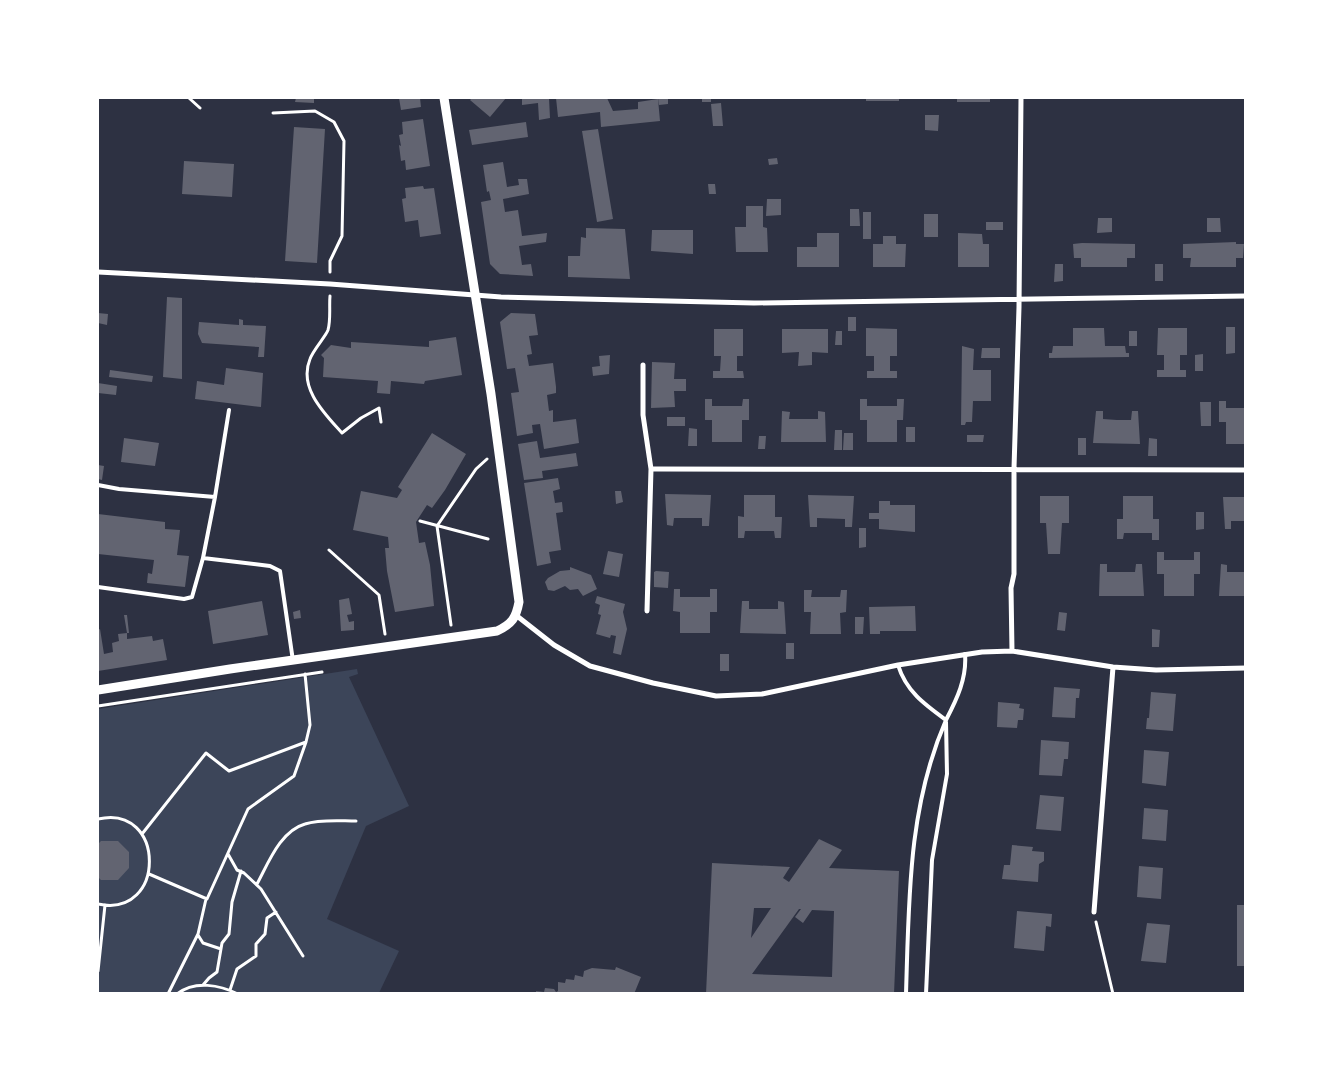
<svg xmlns="http://www.w3.org/2000/svg" width="1343" height="1091" font-family="'Source Sans 3',sans-serif">
<style>
.green{fill:#3c4559}
.building{fill:#626471;fill-rule:evenodd}
.lines{fill:none;stroke-linecap:round;stroke-linejoin:round}
.path{stroke:#fff;stroke-width:3}
.service{stroke:#fff;stroke-width:4}
.minor{stroke:#fff;stroke-width:5}
.tertiary{stroke:#fff;stroke-width:9}
</style>
<rect width="100%" height="100%" fill="#2d3142"/>
<path class="green" d="M357 669 358 674 349 677 409 806 366 826 327 919 399 951 379 993H98V709Z"/>
<path class="building" d="M296 98H314V103L295 102Z
M399 98H420L421 107 401 110Z
M472 98H506L490 117 470 100Z
M522 98H549L550 118 539 120 538 103 522 105Z
M556 98H607L613 111 638 109V102L658 99 660 121 601 127 600 112 558 117Z
M658 98H668V104L659 105Z
M702 98H711V102H702Z
M866 98H899V101H866Z
M957 98H990V102H957Z
M721 103 723 126H713L711 104Z
M925 115H939L938 131 925 130Z
M423 119 430 166 406 170 405 160 401 161 399 145 401 146 399 135 403 134 402 122Z
M526 122 528 137 472 145 469 130Z
M294 127 325 129 317 263 285 261Z
M598 129 613 219 597 222 582 131Z
M777 158 778 164 769 165 768 159Z
M184 161 234 164 232 197 182 194Z
M503 162 507 187 519 185 518 179H527L529 194 503 199 505 212 518 210 522 236 547 233 546 242 519 246 522 265 531 264 533 276 500 274 490 264 481 202 491 200 489 191 487 192 483 165Z
M708 184H715L716 194H709Z
M423 186 424 189 434 188 441 234 420 237 418 220 405 222 402 199 406 198 405 188Z
M767 199H781V215L766 216Z
M746 206H763V227L767 228 768 252H736L735 227H746Z
M850 209H859L860 226H850Z
M863 212H871V239H863Z
M924 214H938V237H924Z
M1098 218H1112V232L1097 233Z
M1207 218H1220L1221 232H1207Z
M986 222H1003V230H986Z
M586 228 625 229 630 279 568 277V256H580L581 237 586 238Z
M652 230H693V254L651 251Z
M817 233H839V267H797V247H817Z
M958 233 982 234 983 244H989V267H958Z
M883 236H896V244H906L905 267H873V244H883Z
M1236 242V244H1244L1243 258H1236V267H1190L1191 258H1183V244Z
M1082 243 1135 244V258H1127V267H1081V258H1074L1073 244Z
M1055 264H1063V281L1054 282Z
M1155 264H1163V281H1155Z
M167 297 182 298V379L163 377Z
M98 313 108 314 107 325 98 323Z
M511 313 535 314 538 335 529 336 532 354 527 355 529 366 553 363 556 387V393L547 395 549 411 553 410V422L576 419 579 443 544 449 540 424 532 425 533 433 517 436 511 393 519 392 515 368 507 369 500 322Z
M848 317H856V331H848Z
M239 319 243 320V325L266 326 264 357H258L259 347 202 343 198 334 199 322 239 325Z
M1226 327H1235V353L1226 354Z
M866 328 897 329V356H890V371H897V378H867V371H874V356H866Z
M1073 328H1104L1105 346H1125L1126 353H1129V357L1049 358V353H1052L1053 346H1073Z
M1158 328H1187V355H1180V370H1186V377H1157V370H1164V355H1157Z
M714 329H743V356H737V371H743L744 378H713V371H720L721 356H714Z
M782 329H828V353L812 352V365L798 366 799 352 782 353Z
M836 331H842V345H835Z
M1129 331H1137V346H1129Z
M456 337 462 375 425 381 424 384 391 381 390 394 377 393 378 381 323 377 324 358 321 355 331 345 351 348V342L429 347V341Z
M962 346 974 349 973 370H991V401H973L972 422H966L965 425H961Z
M982 348H1000V358H981Z
M1203 354V371H1195V355Z
M610 355 609 374 593 376 592 367 600 366 599 356Z
M652 362 675 363 674 379H686V391H674L675 407 651 408Z
M226 368 263 373 261 407 195 399 197 381 224 385Z
M110 370 153 376 152 382 109 377Z
M98 383 117 386 116 395 98 393Z
M705 399H712V406H742L743 399H749V420H742V442H712V420H705Z
M860 399H867V406H897V399H904L903 420H897V442H867V420H860Z
M1219 401H1226V408H1246V444H1226V422H1219Z
M1200 402H1211V426H1201Z
M782 411 790 412 789 419H818V411L825 412 826 442H781Z
M1096 411H1103V419L1117 420H1131L1132 411H1138L1140 444 1093 443Z
M667 417H685V426H667Z
M906 427H915V442H906Z
M689 428 697 429V446H688Z
M835 430H842V450H834Z
M432 433 466 454 445 490 432 508 427 505 416 522 419 543 425 542 430 565 434 606 395 612 387 571 385 548H389L388 537 353 530 361 491 397 498 402 490 398 487Z
M844 433H853V450H843Z
M967 435H984L983 442H967Z
M759 436H766L765 449H758Z
M124 438 159 443 155 466 121 462Z
M1078 438H1086V455H1078Z
M1149 438 1157 439V456H1148Z
M537 441 540 458 576 453 578 466 542 471 543 478 524 480 518 444Z
M98 465 104 466 102 480 98 479Z
M558 478 560 489 553 491 555 503 562 502 563 512 556 513 561 550 549 552 551 563 537 566 524 483Z
M615 491H621L623 502 616 504Z
M665 494 711 495 709 526H702V518H674L673 526 667 525Z
M744 495H775V517H782L781 538H775L774 531H745L744 538H738V516L744 517Z
M808 495 854 496 852 527H845V519L817 518V527H810Z
M1040 496H1069V523H1062L1060 554H1048L1046 523H1040Z
M1123 496H1153V519H1159V540H1152V533H1124L1123 539H1117V519H1123Z
M1223 497H1246V521H1231V529H1225Z
M879 501H890V505H915V532L879 529V519H869V513H879Z
M1196 512H1204V529L1196 530Z
M98 514 165 522V529L180 530 177 555 189 556 185 587 147 583 148 573 152 574 154 560 98 554Z
M859 528H866V547L859 548Z
M608 551 623 554 619 577 603 574Z
M1157 552H1164V560H1194V552H1200V574H1194V596H1164V574H1157Z
M1100 564H1107V572H1135L1136 564H1142L1144 596H1099Z
M1221 564 1227 565V572H1246V596H1219Z
M570 567 591 575 597 589 583 596 578 589 570 590 565 586 554 591 548 590 545 582 548 578 560 571 570 570Z
M656 571 669 572 668 588 654 587V572Z
M674 589H680V597H710V589H717V612H710V633H680V612L673 611Z
M804 590H812L811 597H840L841 590H847L846 612 840 613 841 634H810L811 612H804Z
M597 596 625 604 623 612 627 629 621 655 613 653 616 636 611 635 610 638 596 634 601 615 598 614 600 605 595 603Z
M349 598 352 614 347 615 349 622 354 621V630L341 631 339 600Z
M262 601 268 635 213 644 208 611Z
M742 601H749V609H778V601L784 602 786 634 740 633Z
M915 606 916 631H880V634H870L869 607Z
M300 610 301 618 294 619 293 612Z
M1059 612 1067 613 1065 631 1057 630Z
M124 615H127L129 633H127Z
M855 617H864L863 634H855Z
M100 629 104 654 113 652 112 643 119 641 118 634 127 633V639L152 636 153 641 163 639 167 660 98 671V630Z
M1152 629 1160 630 1159 647H1152Z
M786 643H794V659H786Z
M720 654H729V671H720Z
M1054 687 1080 689 1079 698H1076L1075 718 1052 717Z
M1151 692 1176 694 1173 731 1146 729 1147 718H1149Z
M998 702 1020 704 1019 708 1024 709 1023 720H1018L1017 728 997 727Z
M1041 740 1069 742 1068 759H1064L1062 776 1039 775Z
M1144 750 1169 752 1166 786 1142 783Z
M1040 795 1064 797 1061 831 1036 829Z
M1144 808 1168 810 1166 841 1142 839Z
M819 839 842 850 829 868 899 871 894 994H706L712 863 790 867 783 878 789 882ZM754 908H771L751 938ZM799 909H801L795 917 803 923 812 910 834 911 832 977 752 974Z
M101 841H118L129 852V868L118 880H101L98 877V844Z
M1012 845 1033 847 1032 851 1044 852V861L1039 864 1038 882 1002 879 1004 865H1010Z
M1139 866 1163 868 1161 899 1137 897Z
M1237 905H1246V966H1237Z
M1017 911 1052 914 1051 927 1046 926 1044 951 1014 948Z
M1147 923 1170 925 1166 963 1141 961Z
M616 967 641 977 634 994H536V991L544 992 545 988 554 989 556 992 558 991V982L565 983 566 979 574 980 575 975 583 977 584 971 592 968 615 970Z"/>
<g class="lines">
<path class="path" d="M189 98 200 108
M273 113 315 111 334 122 344 141 342 236 330 261V272
M330 296C329 306 331 320 328 330 326 336 313 350 310 359 298 388 325 414 342 433L361 418 379 408 381 422
M420 521 488 539
M329 550 379 595 385 634
M451 625 437 526 476 469 487 459
M305 674 310 725 306 742
M98 706 322 672
M98 819C166 803 167 919 98 904
M142 834 206 753 229 771 306 742 294 776 248 809 207 899 149 874
M228 854 237 870 244 873 261 889 303 956
M257 884C268 864 280 831 305 824 320 819 340 821 356 821
M1096 922 1113 994
M198 935 203 943 221 949
M98 971 105 905
M203 985 209 978 217 972 222 943 229 934 232 902 241 871
M230 990 237 969 256 956V944L265 934 267 918 276 912
M168 994 198 934 206 899
M177 994C195 980 220 985 238 994"/>
<path class="service" d="M98 485 119 489 215 497 229 410
M203 558 215 497
M98 587 184 599 192 597 203 558 270 566 280 571 293 661
M898 665C906 691 924 704 946 720 957 699 967 678 965 654
M906 994C909 899 908 807 946 720
M926 994 932 860 947 774 946 722"/>
<path class="minor" d="M98 272 330 284 501 297 754 303 1246 296
M643 365V415L651 469 647 611
M651 469C849 470 1047 469 1246 470
M517 616 554 645 590 666 653 683 716 696 762 694 898 665 982 652 1012 651 1113 667 1156 670 1246 668
M1012 651 1011 588 1014 574V468L1019 307 1021 98
M1094 912 1113 667"/>
<path class="tertiary" d="M98 690 230 669 497 631C512 624 516 618 519 602L491 394 444 98"/>
</g>
<rect width="1343" height="1091" fill="none" stroke="#ffffff" stroke-width="198"/>
</svg>
